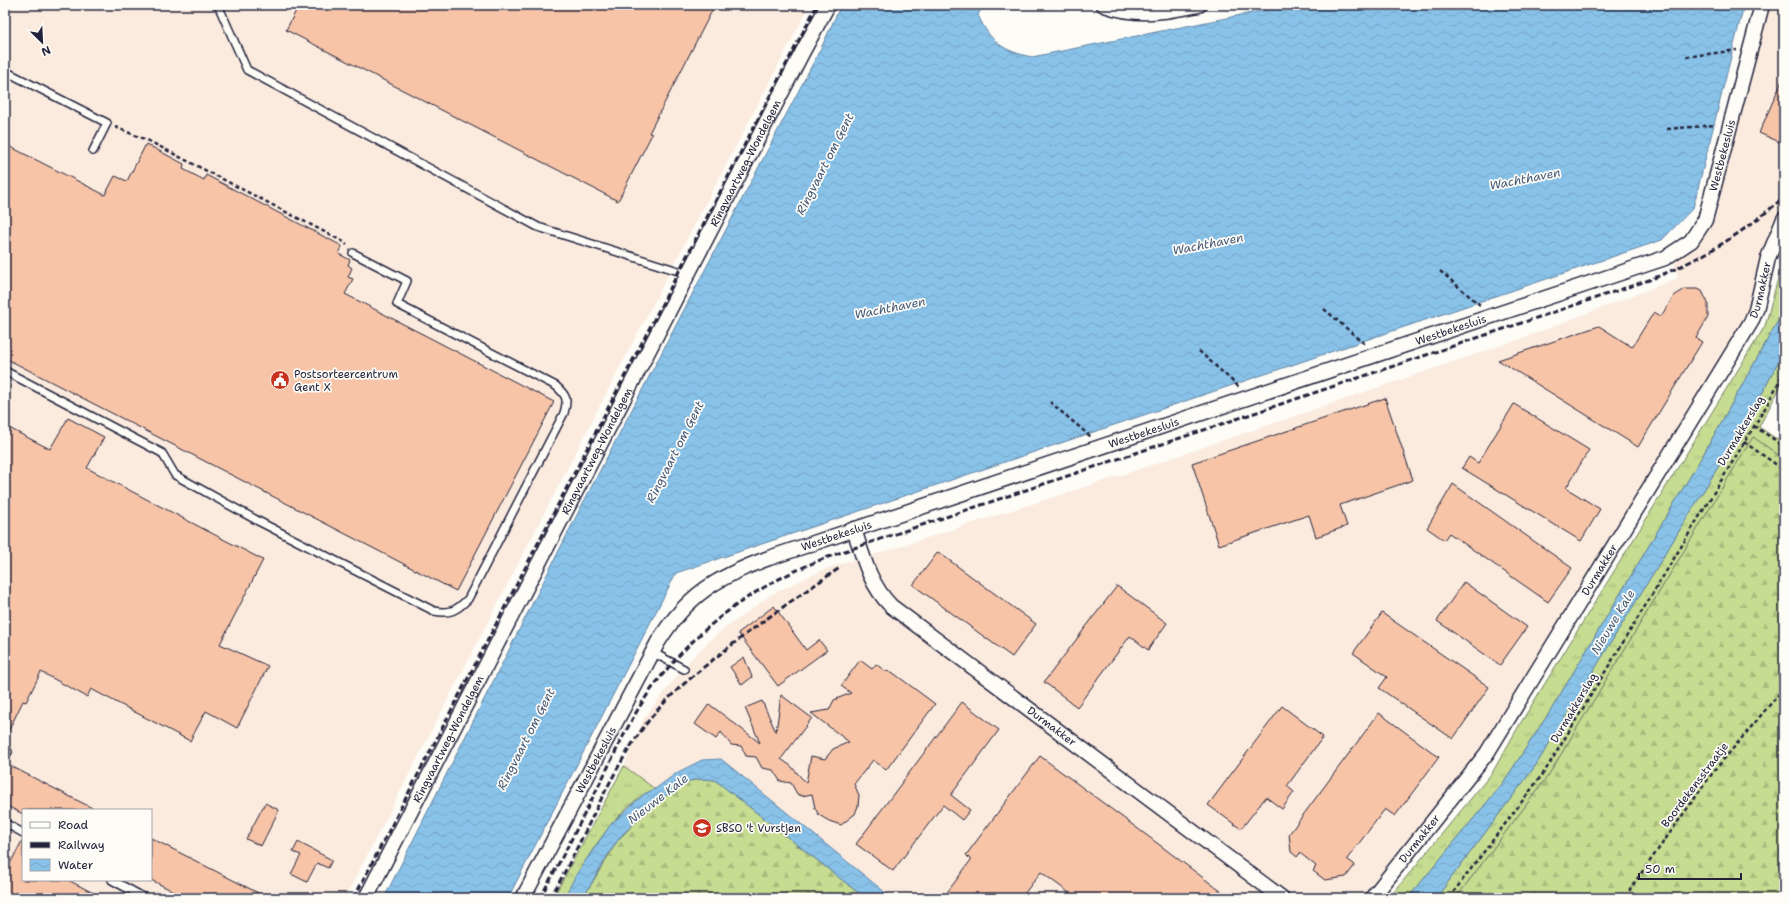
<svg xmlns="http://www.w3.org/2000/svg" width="1789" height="903" font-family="'Shantell Sans',sans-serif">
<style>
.built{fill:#fbebdf;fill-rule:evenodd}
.grass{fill:url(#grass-tufts);stroke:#747f66}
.forest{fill:url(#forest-firs);stroke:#747f66}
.water{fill:url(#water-waves);stroke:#6082a3}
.building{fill:#f7c4a8;stroke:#22223b}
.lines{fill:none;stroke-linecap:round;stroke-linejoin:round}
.service-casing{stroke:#22223b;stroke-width:10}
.minor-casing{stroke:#22223b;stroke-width:17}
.path{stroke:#22223b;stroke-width:2.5;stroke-dasharray:4 3;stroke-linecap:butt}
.service{stroke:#fdfcf7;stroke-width:7}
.minor{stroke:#fdfcf7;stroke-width:14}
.rail{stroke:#22223b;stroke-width:3;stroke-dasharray:6 3;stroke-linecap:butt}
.labels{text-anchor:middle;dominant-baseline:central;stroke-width:3.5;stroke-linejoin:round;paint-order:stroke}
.street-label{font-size:11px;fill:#22223b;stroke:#fdfcf7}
.poi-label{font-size:11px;fill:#22223b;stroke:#fdfcf7;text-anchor:start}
.water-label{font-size:12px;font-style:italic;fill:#465a78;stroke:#fdfcf7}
</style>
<defs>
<pattern id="grass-tufts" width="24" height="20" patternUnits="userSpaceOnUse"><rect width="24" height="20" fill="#c5dc91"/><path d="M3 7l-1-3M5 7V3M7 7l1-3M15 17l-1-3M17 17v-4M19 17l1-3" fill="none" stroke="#a9bc7e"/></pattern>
<pattern id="forest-firs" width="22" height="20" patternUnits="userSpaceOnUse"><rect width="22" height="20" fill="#c5dc91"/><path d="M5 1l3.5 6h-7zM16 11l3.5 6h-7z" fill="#a9bc7e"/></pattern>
<pattern id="water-waves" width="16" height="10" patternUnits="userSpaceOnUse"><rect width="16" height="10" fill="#89c2e8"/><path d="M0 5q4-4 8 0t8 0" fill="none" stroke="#76a6c8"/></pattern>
</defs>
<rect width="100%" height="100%" fill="#fdfcf7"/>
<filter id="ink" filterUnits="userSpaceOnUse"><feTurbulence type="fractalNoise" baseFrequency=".025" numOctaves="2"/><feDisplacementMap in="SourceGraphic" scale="8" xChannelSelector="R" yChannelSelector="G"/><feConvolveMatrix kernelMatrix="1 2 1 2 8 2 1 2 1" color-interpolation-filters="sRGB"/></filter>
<g filter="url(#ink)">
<path class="built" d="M5 5H810L620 367 345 898H5ZM23 810H151V880H23Z
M1768 5H1784V201L1758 269 1754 293 1744 321 1482 748 1362 898H892L721 759 702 760 678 772 655 789 624 766 644 718 689 661 712 638 772 594 823 570 846 562 886 551 1128 473 1523 338 1678 278 1673 260 1688 251 1709 227 1716 208Z"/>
<path class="grass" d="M1784 256V310L1703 455 1551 710 1503 783 1408 898H1389L1492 773 1520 724 1765 326Z
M1784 350V380L1759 427 1784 444V459L1753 437 1548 776 1456 898H1436L1536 765 1759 400Z
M624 766 655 789C617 804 583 863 564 898H553Z"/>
<path class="forest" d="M1753 437 1784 459V898H1456L1548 776Z
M702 779 715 780 865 898H583L618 840 642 816 667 795 689 781Z"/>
<path class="water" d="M841 5H983L978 15C990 42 1003 51 1032 57L1291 5H1744L1693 208 1662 240 676 573 508 898H384L582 505 822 46Z
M1784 310V350L1759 400 1536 765 1436 898H1408L1503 783 1551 710 1703 455Z
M721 759 892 898H865L715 780C706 779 696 778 688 782 665 793 634 820 618 840 605 858 594 879 583 898H564L577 873 611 824 644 794 655 789 678 772 702 760Z"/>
<path class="building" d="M299 5H715L649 133 652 134 618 201 286 30Z
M1784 76V144L1759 133Z
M5 144 105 195 115 176 127 181 146 144 184 164 183 169 204 180 206 175 342 246 339 254 350 260 348 265 352 268 348 277 353 279 345 294 554 402 456 591 5 358Z
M1685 289H1698L1702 291 1708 303V317L1696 338 1702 342 1638 447 1498 360 1599 326 1632 347 1654 312 1661 316 1674 296Z
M1385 398 1413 480 1340 505 1347 526 1316 537 1309 515 1219 545 1192 463Z
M1514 404 1589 450 1566 488 1600 509 1581 541 1462 468 1469 457 1478 463Z
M68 418 104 437 87 468 263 560 220 644 268 666 237 728 206 711 190 741 91 689 87 697 41 672 26 702 23 701 5 738V426L50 449Z
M1453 484 1572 568 1548 602 1449 533 1444 540 1427 528Z
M938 552 1036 624 1012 657 913 585Z
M1464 582 1527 627 1500 665 1437 621Z
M1117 586 1167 623 1148 650 1130 636 1077 707 1044 682Z
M774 606 806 650 819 640 827 650 778 686 738 633Z
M1382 613 1489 687 1453 739 1379 688 1387 677 1353 653Z
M744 657 752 677 742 685 730 667Z
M860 660 872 669 876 664 885 671 892 672 935 704 886 770 873 760 854 784 859 795 858 806 855 814 841 825 829 821 819 815 815 808 812 794 802 796 797 794 791 783 780 781 773 770 762 768 756 757 746 756 741 746 731 745 721 732 716 739 695 724 709 704 760 743 745 708 762 701 776 732 781 695 812 718 781 759 791 766 806 783 811 756 825 759 833 749 849 742 811 713 829 710 834 700 851 693 841 686Z
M962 702 999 730 951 795 970 810 962 820 943 805 893 871 856 844Z
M1282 706 1323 737 1287 786 1294 792 1282 809 1266 797 1241 829 1208 805Z
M1379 713 1439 757 1395 816 1385 809 1347 859 1355 865 1346 877 1325 880 1313 871 1316 866 1300 853 1297 857 1291 852 1289 834Z
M1040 756 1153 840 1230 898H1076L1041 872 1021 898H943L971 860 966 855Z
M5 763 96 810H23V814L5 805Z
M265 803 279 810 261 846 246 839Z
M151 838 268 898H187L151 880Z
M23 839V880H68L103 898H5V873Z
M298 842 332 860 328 868 317 863 307 882 291 874 301 855 293 852Z"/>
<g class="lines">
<g class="service-casing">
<path id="service" d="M218 5 247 70 538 227 688 274
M5 71 107 123 93 151
M5 371 162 453 175 475 260 522 434 611C450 614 456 611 468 599L564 413C568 399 567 396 556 386L397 304 407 281 353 253
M652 652 684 669
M5 750 8 752
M5 823 23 833
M112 880 145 898"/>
</g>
<g class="minor-casing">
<g id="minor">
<path d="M1104 5C1138 17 1165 12 1199 5"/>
<path id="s1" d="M854 529C863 557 870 585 891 606L1282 898"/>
<path id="s2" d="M366 898 802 53 828 5"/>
<path id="s3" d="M523 898 658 642C687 595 717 577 769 558L1665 258 1691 241 1705 220 1762 5"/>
<path id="s4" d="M1372 898 1487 753 1751 322 1756 310 1768 258 1784 219"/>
</g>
</g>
<path class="path" d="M1686 57 1737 50
M115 127 147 140 344 242 347 245
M1667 129 1716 125
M1440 271 1480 305
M1324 309 1366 345
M1199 351 1239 387
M1050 402 1091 437
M1754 426 1784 446
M1744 442 1784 470
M1449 898 1545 771 1767 405 1784 372
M1629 898 1630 889 1714 771 1784 688"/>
<use href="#service" class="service"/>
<use href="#minor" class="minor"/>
<path class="rail" d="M354 898 817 5
M540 898C561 860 581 821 600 783 617 750 631 716 653 687 702 621 764 579 842 552L1649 280C1702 259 1741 235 1784 197
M550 898C583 843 605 781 643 728 667 695 700 670 733 644 768 617 804 592 841 567"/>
</g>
</g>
<defs>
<g id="civic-disc" transform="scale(1)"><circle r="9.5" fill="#c8321e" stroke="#fdfcf7"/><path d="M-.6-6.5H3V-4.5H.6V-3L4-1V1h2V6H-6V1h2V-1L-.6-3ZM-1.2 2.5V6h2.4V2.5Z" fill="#fff"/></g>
<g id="school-disc" transform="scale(1)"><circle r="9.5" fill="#c8321e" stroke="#fdfcf7"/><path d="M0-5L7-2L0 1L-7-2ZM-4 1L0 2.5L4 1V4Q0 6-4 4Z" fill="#fff"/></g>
</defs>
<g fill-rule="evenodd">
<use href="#civic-disc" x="280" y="380"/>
<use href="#school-disc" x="702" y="828"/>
</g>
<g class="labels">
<g class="street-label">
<text stroke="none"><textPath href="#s3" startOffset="1500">Westbekesluis</textPath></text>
<text stroke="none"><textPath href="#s2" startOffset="827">Ringvaartweg-Wondelgem</textPath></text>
<text stroke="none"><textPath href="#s4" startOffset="724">Durmakker</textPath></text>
<text stroke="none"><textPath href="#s3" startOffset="1151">Westbekesluis</textPath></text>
<text transform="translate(1741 431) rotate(-59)">Durmakkerslag</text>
<text stroke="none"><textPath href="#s3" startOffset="827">Westbekesluis</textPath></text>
<text stroke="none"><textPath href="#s2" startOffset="503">Ringvaartweg-Wondelgem</textPath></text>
<text stroke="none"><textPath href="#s3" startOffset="503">Westbekesluis</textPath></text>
<text stroke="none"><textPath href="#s4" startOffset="400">Durmakker</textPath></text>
<text transform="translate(1574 708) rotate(-59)">Durmakkerslag</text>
<text stroke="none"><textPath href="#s1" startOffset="287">Durmakker</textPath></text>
<text stroke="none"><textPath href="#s2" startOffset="179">Ringvaartweg-Wondelgem</textPath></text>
<text stroke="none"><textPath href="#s3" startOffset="156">Westbekesluis</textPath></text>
<text transform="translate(1695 785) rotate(-53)">Boordekensstraatje</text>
<text stroke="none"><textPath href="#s4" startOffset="76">Durmakker</textPath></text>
</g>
<g class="poi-label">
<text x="294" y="374">Postsorteercentrum<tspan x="294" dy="13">Gent X</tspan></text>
<text x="716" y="828">SBSO 't Vurstjen</text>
</g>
<g class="water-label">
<text transform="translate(825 164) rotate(-63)">Ringvaart om Gent</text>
<text transform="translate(1525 179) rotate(-11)">Wachthaven</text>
<text transform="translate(1208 244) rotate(-11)">Wachthaven</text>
<text transform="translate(890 308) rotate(-11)">Wachthaven</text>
<text transform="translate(675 452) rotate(-63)">Ringvaart om Gent</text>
<text transform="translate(1613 622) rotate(-59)">Nieuwe Kale</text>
<text transform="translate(526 739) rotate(-63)">Ringvaart om Gent</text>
<text transform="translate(658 799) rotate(-38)">Nieuwe Kale</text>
</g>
</g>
<rect width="1789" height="903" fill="none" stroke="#fdfcf7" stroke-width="20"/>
<rect x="10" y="10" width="1769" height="883" fill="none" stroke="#22223b" stroke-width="1.5" filter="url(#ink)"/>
<rect x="22" y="809" width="130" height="72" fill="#fdfcf7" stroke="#a5a5ac"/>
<rect x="30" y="822" width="20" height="6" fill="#fdfcf7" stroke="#a5a5ac"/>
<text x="58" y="829" font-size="12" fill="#22223b">Road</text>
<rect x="30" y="842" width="20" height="6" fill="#22223b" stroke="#a5a5ac"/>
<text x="58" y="849" font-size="12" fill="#22223b">Railway</text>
<rect x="30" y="859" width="20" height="12" fill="url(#water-waves)" stroke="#a5a5ac"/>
<text x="58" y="869" font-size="12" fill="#22223b">Water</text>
<g transform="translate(42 42) rotate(156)" stroke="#fdfcf7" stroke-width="3" paint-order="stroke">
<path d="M0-3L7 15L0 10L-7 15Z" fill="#22223b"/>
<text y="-6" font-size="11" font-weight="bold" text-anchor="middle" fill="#22223b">N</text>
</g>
<path d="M1639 873v6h102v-6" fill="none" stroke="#22223b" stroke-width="2"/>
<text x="1645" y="873" font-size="12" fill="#22223b" stroke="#fdfcf7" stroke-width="3" paint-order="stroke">50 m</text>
</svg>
